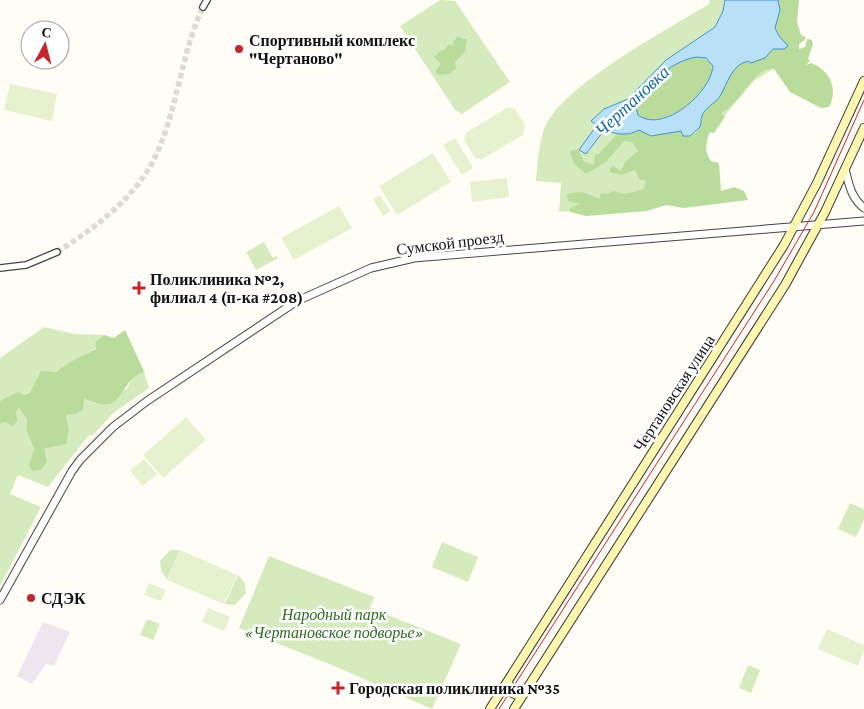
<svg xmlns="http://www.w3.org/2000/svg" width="864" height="709" font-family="'Crimson Pro',serif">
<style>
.industrial{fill:#eee6ef}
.green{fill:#d5ebbd}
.forest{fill:#b9dc9c}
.pitch{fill:#e6f2cf}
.water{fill:#b9e0f7;stroke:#3f96cf;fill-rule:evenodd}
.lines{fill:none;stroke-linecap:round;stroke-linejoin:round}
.minor-tunnel{stroke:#dbdad3;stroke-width:5.5;stroke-dasharray:5.5 3;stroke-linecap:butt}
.minor-casing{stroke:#444;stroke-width:8}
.tertiary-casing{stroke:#444;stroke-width:9}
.secondary-casing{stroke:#333;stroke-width:10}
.minor{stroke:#fff;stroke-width:5.5}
.tertiary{stroke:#fff;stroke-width:7}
.secondary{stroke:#fff6b0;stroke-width:8}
.tram{stroke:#c4262e;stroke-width:1}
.poi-dot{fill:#c4262e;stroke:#fff;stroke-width:2}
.labels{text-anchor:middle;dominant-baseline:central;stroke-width:5;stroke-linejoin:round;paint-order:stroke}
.poi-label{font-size:16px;font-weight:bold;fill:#111;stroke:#fff;text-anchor:start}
.street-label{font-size:16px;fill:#111;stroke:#fff}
.park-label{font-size:16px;font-style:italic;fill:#2f6b1f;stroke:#fff}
.water-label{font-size:18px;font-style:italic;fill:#1768a6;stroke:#fff}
</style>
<rect width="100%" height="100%" fill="#fffdf5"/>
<path class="industrial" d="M43 622 70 632 54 666 46 664 32 684 17 676Z"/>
<path class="green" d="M440 0 455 1 510 82 462 114 455 110 400 26Z
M710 0H792L797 34 773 69 754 81 702 142 707 200 559 212 561 183 536 181C538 163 538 138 548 121 574 79 665 31 709 4Z
M264 242 273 258 277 256 278 258 256 270 246 252Z
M44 327 75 334 104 335 95 342 96 348 36 383 31 393 0 401V358Z
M144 371 149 388 113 413 93 435H89L48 487 18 475 10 494 41 507 0 586V424L5 422 19 408 27 419 26 430 34 449 33 456 44 449 58 446 69 429 66 415 83 399 94 403 127 389 131 380Z
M850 503 864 509V520L856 537 838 529Z
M442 542 478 557 468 582 432 567Z
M170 550H180L167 579 161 571 160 561Z
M269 556 374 597 370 608 461 644 432 709 334 666 239 628Z
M238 575 245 583 246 593 235 605 225 604Z
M147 619 160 624 153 640 140 635Z
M748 665 760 670 751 693 739 688Z"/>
<path class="forest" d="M778 0H799L797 22 801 35 805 37V40L799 44V49L805 47 807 39 812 40 813 44 808 59 810 61 806 65 811 63C829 69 839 89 829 107L821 108 790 92 774 69C752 67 741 105 721 113L725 117 714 133 709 132C707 144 703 149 711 161L719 163 721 191 734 187 744 191 748 200 684 208 666 205 647 211 586 216 570 212V208L580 204 568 201 567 195 570 193 583 192 599 199 601 193 607 194 614 191C625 196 633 192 644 189L646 180H640L635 170 621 175 610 172V168L613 166 621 171 625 162 638 151 632 142 624 141 606 162 586 174 574 164 570 151 578 149 584 162 594 165 595 155 599 154 617 134 634 133 639 130 651 136 681 131 690 136C699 133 701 125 702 115L720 96 723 88 735 68 743 62 765 58 773 49H784L788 46C785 42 780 39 778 33 773 24 779 11 778 0Z
M458 36 462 39H467L465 52 455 62 456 69 449 74 438 75 435 72 441 64 433 56 437 55 439 51 444 50 448 45H454L453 42Z
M701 57 710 62 713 71 700 95 682 110 660 120 647 119 638 115 635 103C648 83 676 56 701 57Z
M125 330 144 371C140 374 134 377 131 380 114 402 116 411 84 399L83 410 75 414 66 415 69 429 66 444 44 449 47 462 41 470 32 471 29 465 34 449 26 430 27 419 19 408 16 412 17 421 13 426 5 422 0 424V401L18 392 24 395 30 393 41 371 56 372C68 362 82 356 96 349L95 342 104 335 114 338Z"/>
<path class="pitch" d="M10 84 57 94 52 121 4 110Z
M508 107 515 109 525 125 523 135 482 159 475 158 464 140 466 133Z
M455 138 473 168 462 175 443 145Z
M433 153 451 182 397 215 379 186Z
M507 178 509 197 472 202 470 182Z
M380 195 390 211 383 216 373 199Z
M339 206 352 228 294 260 281 238Z
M186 417 206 440 163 478 143 455Z
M144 459 157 474 143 486 130 471Z
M180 550 237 575 224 604 167 580Z
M149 583 166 590 161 601 144 595Z
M208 608 230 617 224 631 202 622Z
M827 629 864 645V651L858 666 818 649Z"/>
<path class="water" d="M725 0H778L780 10 775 28 779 36 788 46 784 49H773L765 58 751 63 748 61C731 65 728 83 720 96 715 104 705 107 702 116 700 120 702 123 700 127L690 136H683L681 131 651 136 639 130C629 136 614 135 605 129L586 154 579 150 597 125 591 121 604 109 628 99 666 60 715 27 723 11ZM697 57 706 58 713 66C711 92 664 134 638 115L635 103C648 83 673 60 697 57Z"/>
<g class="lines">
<path class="minor-tunnel" d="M57 252C95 228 138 196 157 153 178 106 181 54 203 7"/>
<g class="minor-casing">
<path id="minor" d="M203 7 207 0
M0 268 26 265 57 252"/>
</g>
<g class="tertiary-casing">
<path id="tertiary" d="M845 169C849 184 851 198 864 208
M0 600 72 471 80 460 113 427 147 401 297 301 371 268 414 258 864 221"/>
</g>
<g class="secondary-casing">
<path id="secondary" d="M508 681 510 692 517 695 524 694
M490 709 784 245 817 183 864 81
M514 709 785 285 825 212 864 128"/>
</g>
<use href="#minor" class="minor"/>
<use href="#tertiary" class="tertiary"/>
<use href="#secondary" class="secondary"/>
<path class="tram" d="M499 709 774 281 814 212 864 100"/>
</g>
<g class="poi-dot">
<circle cx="239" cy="49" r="5"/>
<path d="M136.5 280.5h5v5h5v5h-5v5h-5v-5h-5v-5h5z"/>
<circle cx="31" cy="598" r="5"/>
<path d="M335.5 680.5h5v5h5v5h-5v5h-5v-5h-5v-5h5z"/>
</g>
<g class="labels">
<g class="poi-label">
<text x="249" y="40">Спортивный комплекс<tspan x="249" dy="18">"Чертаново"</tspan></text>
<text x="150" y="279">Поликлиника №2,<tspan x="150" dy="18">филиал 4 (п-ка #208)</tspan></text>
<text x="41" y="598">СДЭК</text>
<text x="349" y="688">Городская поликлиника №35</text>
</g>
<g class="street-label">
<text transform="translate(450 243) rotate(-7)">Сумской проезд</text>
<text transform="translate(674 393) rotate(-57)">Чертановская улица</text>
</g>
<g class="park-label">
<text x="334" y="614">Народный парк<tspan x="334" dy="18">«Чертановское подворье»</tspan></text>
</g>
<g class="water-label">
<text transform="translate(632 101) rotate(-43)">Чертановка</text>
</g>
</g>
<g transform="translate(45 45) rotate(7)"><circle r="24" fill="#ffffff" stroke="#a0a0a0"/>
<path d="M0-4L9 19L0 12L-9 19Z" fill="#c4262e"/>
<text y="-8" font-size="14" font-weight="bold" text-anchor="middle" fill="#111111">С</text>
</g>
</svg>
